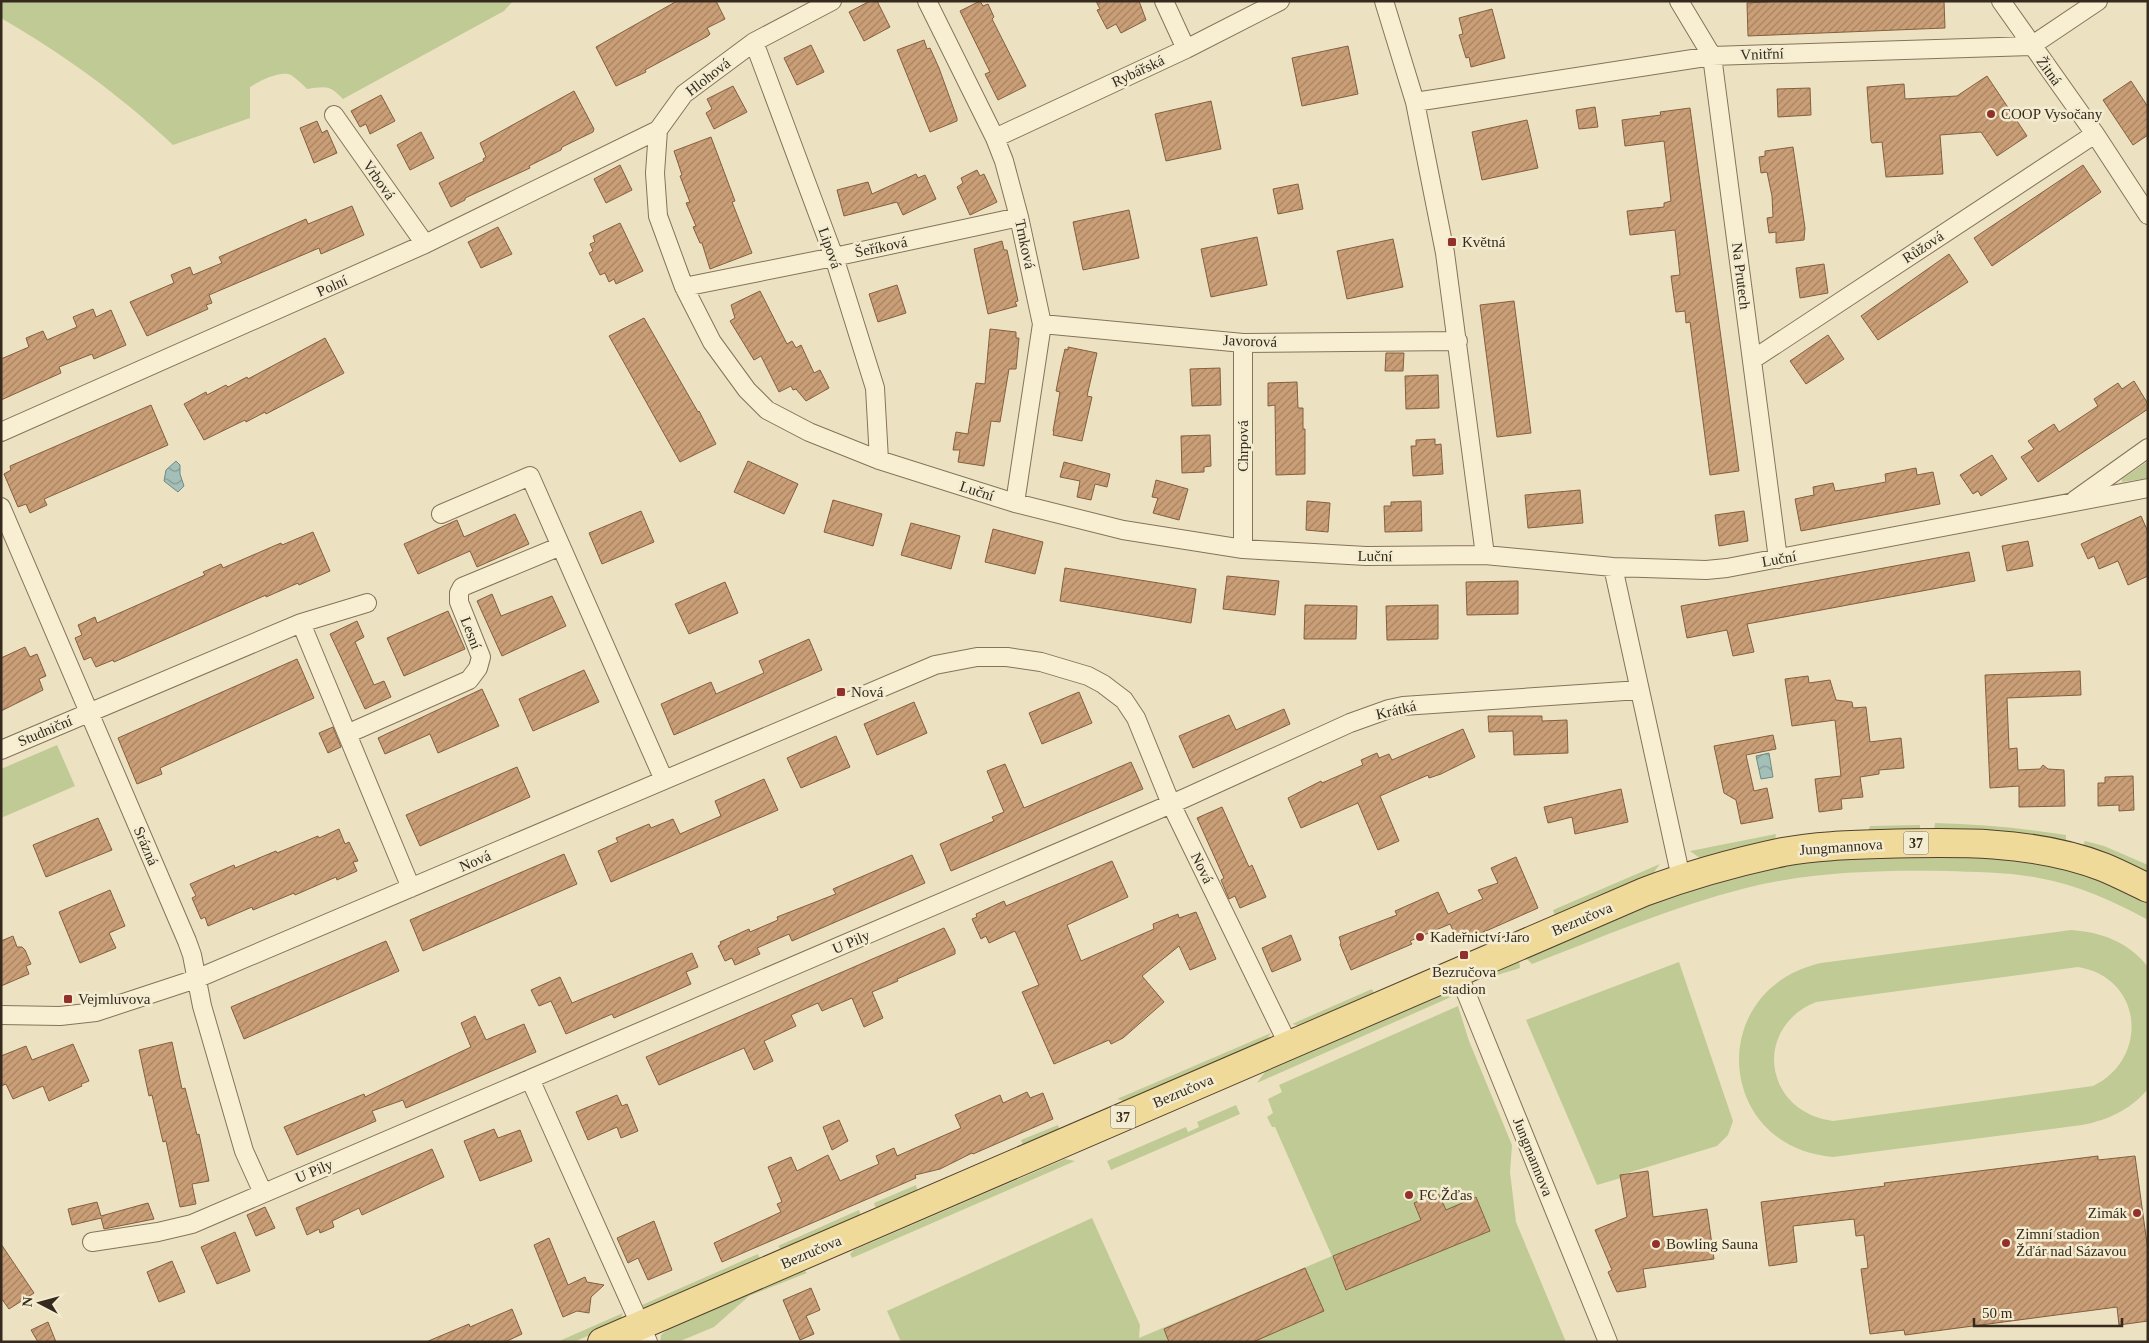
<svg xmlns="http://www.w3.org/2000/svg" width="2149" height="1343" font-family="Georgia,serif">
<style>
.grass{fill:#c0ca95;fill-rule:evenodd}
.water{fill:url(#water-waves);stroke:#6b8c86}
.building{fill:url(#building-hatch);stroke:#845f3f}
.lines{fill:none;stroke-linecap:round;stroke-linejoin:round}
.minor-casing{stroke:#857359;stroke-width:20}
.primary-casing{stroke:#53412d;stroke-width:30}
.minor{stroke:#f8efd3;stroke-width:18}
.primary{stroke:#efda99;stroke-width:28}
.poi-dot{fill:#92302b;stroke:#f4ecd0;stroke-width:2}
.labels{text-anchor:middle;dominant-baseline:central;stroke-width:5;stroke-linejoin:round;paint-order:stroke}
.shield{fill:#f4ecd0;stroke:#6e6453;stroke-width:1}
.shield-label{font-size:14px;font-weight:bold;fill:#352a1d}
.street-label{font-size:15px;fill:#352a1d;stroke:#f4ecd0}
.poi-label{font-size:15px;fill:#352a1d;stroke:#f4ecd0;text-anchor:start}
</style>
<defs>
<pattern id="water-waves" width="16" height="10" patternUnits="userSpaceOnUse" patternTransform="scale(1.25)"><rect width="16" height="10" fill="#a3bfb8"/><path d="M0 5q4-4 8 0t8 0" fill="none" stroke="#869b95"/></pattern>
<pattern id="building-hatch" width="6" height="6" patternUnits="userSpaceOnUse" patternTransform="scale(1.25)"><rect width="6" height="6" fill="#ca9f77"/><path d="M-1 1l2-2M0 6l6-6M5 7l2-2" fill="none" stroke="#a58261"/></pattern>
</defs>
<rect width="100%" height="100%" fill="#ece2c1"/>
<path class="grass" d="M1 1H513L504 11 343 99C330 85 326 86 307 89 302 84 297 79 291 75 281 70 259 81 250 87V118L173 145C119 94 64 55 1 18Z
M2148 461V478L2122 482V479Z
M57 745 75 786 1 818V769Z
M1935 823C1979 824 2022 828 2066 835V843L1934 830Z
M1920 825V830L1868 832 1870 826Z
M1776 834 1775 840 1701 859 1690 851Z
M2085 841 2104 846 2148 865V874L2082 847Z
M1926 856C2003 857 2080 863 2148 903V920C2114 901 2077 885 2039 878 2008 872 1976 872 1945 871 1879 870 1810 872 1746 888 1672 907 1602 937 1532 964L1526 958C1597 928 1667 894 1741 875 1802 859 1864 858 1926 856Z
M1660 864 1651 876 1555 916 1553 910Z
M2071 930C2101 932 2129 942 2148 967V1089C2130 1110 2108 1120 2082 1125L1833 1157C1715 1147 1705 989 1821 963ZM2078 967C2144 978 2149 1059 2093 1086L1833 1121C1764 1112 1752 1028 1816 1002Z
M1519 960 1520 968 1491 977 1498 970Z
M1679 962 1733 1121 1728 1135 1717 1146 1621 1175V1178L1597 1185 1526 1020Z
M1372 989 1375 995 1300 1026 1292 1024Z
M1439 994 1451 997 1257 1083 1267 1069Z
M1458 1006 1469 1041 1512 1145 1510 1172 1516 1222 1566 1342H901L887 1311 1092 1218 1140 1325 1139 1338 1332 1256 1275 1127H1272L1267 1117 1273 1113 1268 1099 1282 1092 1279 1085Z
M1271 1033 1265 1042 1127 1102 1117 1099Z
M1236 1105 1240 1114 1111 1170 1107 1161 1186 1127 1188 1132 1199 1127 1197 1122Z
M1058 1125 1060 1131 1024 1147 1021 1140Z
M1065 1159 1075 1161 852 1258 850 1254 854 1250Z
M916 1185 918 1193 876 1209 874 1203Z
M859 1210 862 1218 782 1251 778 1246Z
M758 1254 761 1261 651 1309 644 1308 642 1305Z
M804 1270 807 1273 749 1296 714 1327 678 1342H660L661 1335 668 1329Z
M623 1313 619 1322 574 1342H557Z"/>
<path class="water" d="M176 461 180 465V474L184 486 178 492 164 481 166 470Z
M1769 753 1773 777 1761 779 1756 756Z"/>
<path class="building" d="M677 1H716L725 19 707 28 710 34 708 36 645 70 646 72 616 86 596 47Z
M870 1H877L890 27 864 41 849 12Z
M980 1 983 6 988 4 994 17 992 19 1026 86 998 100 985 74 990 72 960 11Z
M1096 1H1139L1146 20 1121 33 1116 24 1107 29 1097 10 1100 9Z
M1781 1H1944L1945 28 1748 36 1747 3Z
M1492 9 1505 58 1471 67 1469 57 1466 58 1459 35 1463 34 1459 18Z
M924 40 927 49 930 48 939 68 957 118V121L930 132 897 50Z
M811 45 824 72 797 85 784 58Z
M1348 46 1358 94 1302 106 1292 58Z
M1987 76 2027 136 1997 156 1981 132 1940 135 1943 174 1886 177 1882 142 1872 143 1871 141 1867 87 1904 84 1905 99 1957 96Z
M2131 81 2148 107V135L2133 145 2103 100Z
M733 86 747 112 714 129 706 113 712 109 707 99Z
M1810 88 1811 115 1778 117 1777 89Z
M574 91 594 129 593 132 562 147 561 150 529 166 530 168 465 198V200L451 207 439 183 484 161 483 159 486 157 480 143Z
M381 95 395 121 370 134 366 124 360 127 351 111Z
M1211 101 1221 149 1166 161 1155 114Z
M1595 107 1598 127 1579 129 1576 110Z
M1690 108 1739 471 1710 475 1690 322 1686 323 1685 311 1676 312 1671 276 1680 275 1675 230 1630 235 1627 211 1664 207V203L1671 201 1664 141 1625 146 1622 120 1661 115 1660 112Z
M1527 120 1538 168 1482 180 1472 132Z
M317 121 322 133 327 130 337 153 314 163 300 128Z
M421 132 434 158 410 170 397 145Z
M711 137 735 201 732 202 752 253 710 269 702 243H700L693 227 696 226 686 203 690 202 680 176 682 175 674 151Z
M1793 147 1805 228 1804 240 1776 243V232L1769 233 1767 218 1773 217 1772 196 1767 172 1761 173 1759 157 1765 156V151Z
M620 165 632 190 606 203 594 179Z
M2083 165 2101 192 1992 266 1974 238Z
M977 170 980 176 984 174 997 202 970 215 957 187 963 183 961 178Z
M916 174 918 178 925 175 936 199 903 215 897 202 844 216 837 190 868 182 872 194Z
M1298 184 1303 209 1278 214 1273 189Z
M352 206 364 235 321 254 319 248 209 295 212 303 206 305 208 309 147 336 130 302 174 283 171 275 190 267 193 275 222 263 219 257 306 219 308 224Z
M1129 210 1139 258 1083 270 1073 222Z
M620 223 643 271 616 284 614 279 609 282 605 273 600 275 589 253 593 251 590 244 595 242 593 236Z
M498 227 512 254 481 268 468 242Z
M1257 237 1267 285 1211 297 1201 249Z
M1393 239 1403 287 1347 299 1337 251Z
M1002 241 1004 250H1007L1018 301 1015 302 1017 306 988 314 974 249Z
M1949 254 1968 282 1878 340 1861 316Z
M1824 264 1828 293 1800 298 1796 268Z
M897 285 906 313 878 322 869 294Z
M760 291 787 344 792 341 796 348 801 345 814 373 820 370 829 388 806 401 796 389 793 390 791 386 779 392 761 356 754 360 730 321 735 318 731 305Z
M1514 301 1531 433 1497 437 1480 305Z
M93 309 96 317 111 310 126 345 94 359 92 354 59 367 61 373 1 400V359L29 347 26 338 43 331 47 340 77 327 73 317Z
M644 318 698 412 699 411 716 444 680 462 609 336Z
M990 329 1016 332V338H1019L1016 369H1009L1000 422 991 421 984 466 958 462 960 450H953L956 432 968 434 976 383 985 384Z
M1828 335 1844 359 1806 384 1790 361Z
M325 338 344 373 266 414 265 412 246 422 245 420 204 440 184 404 206 392 207 395 226 385 228 387 247 377 248 379Z
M1068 347 1097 353 1087 396 1092 397 1082 441 1053 435 1054 432 1053 431 1058 403 1060 392 1056 391 1061 366 1065 349 1068 350Z
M1386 353H1404L1403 371H1385Z
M1220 368 1221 405 1192 406 1190 369Z
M1438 375 1439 408 1406 409 1405 376Z
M2134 381 2148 404V409L2038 482 2021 457 2034 449 2028 441 2054 424 2059 432 2098 406 2094 399 2118 383 2122 389Z
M1297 382 1298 408H1303V429H1305V474L1276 475 1275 405 1268 406V383Z
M151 405 168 445 44 499 47 505 30 513 26 504 18 507 4 474 11 470 10 466Z
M1210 435 1211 466 1204 467V472L1182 473 1181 436Z
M1435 439V445L1441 444 1443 474 1413 476 1411 446H1416V440Z
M1992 455 2007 479 1981 496 1978 491 1973 494 1960 475Z
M748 461 798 484 784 514 734 492Z
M1064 462 1110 474 1107 487 1095 484 1091 500 1077 497 1080 481 1060 477Z
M1916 468 1917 475 1933 472 1940 504 1801 531 1795 499 1814 495 1813 487 1833 483 1835 491 1854 488 1886 482 1885 474Z
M1156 480 1188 489 1179 520 1153 513 1158 498 1152 497Z
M1580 490 1583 523 1528 528 1525 495Z
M833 500 882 514 873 546 824 532Z
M1307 501 1330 503 1328 532 1306 530Z
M1421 501 1422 531 1385 532 1384 506H1391V502Z
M641 511 654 542 602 564 589 533Z
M1744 511 1748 541 1719 546 1715 515Z
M515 514 529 544 477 567 470 551 418 574 404 544 457 520 464 537Z
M2141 516 2148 532V576L2128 585 2118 561 2099 569 2094 556 2088 559 2081 544Z
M911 523 960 536 951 569 901 555Z
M993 529 1043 542 1035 574 985 562Z
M313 532 330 571 299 585 298 583 266 597V595L114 662 113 660 96 667 91 657 84 660 75 638 82 635 78 625 95 617 97 623 205 575 203 572 221 564 223 568 281 543 282 545Z
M2028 541 2033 566 2007 571 2002 546Z
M1969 552 1975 581 1747 624 1754 652 1733 656 1727 630 1687 638 1681 606Z
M1065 568 1196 589 1191 623 1060 601Z
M1227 576 1279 581 1275 615 1223 609Z
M1518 581V614L1467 615 1466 582Z
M725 582 738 613 689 634 675 604Z
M492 594 501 616 552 596 566 626 502 656 477 601Z
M1305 605 1357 606 1356 639H1304Z
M1438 605V639L1387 640 1386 606Z
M448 611 465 649 404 676 387 638Z
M357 621 364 637 355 642 366 667 374 685 384 681 391 697 365 709 330 634Z
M809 639 822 670 674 735 661 704 711 682 716 694 764 673 759 661Z
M25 647 30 657 37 654 46 676 39 679 43 690 1 711V658Z
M297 659 314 698 160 768 162 774 137 784 118 738Z
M584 670 599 702 533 731 519 699Z
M2080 671 2081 695 2007 698 2009 749 2017 748 2018 770 2040 769 2043 765 2048 769 2064 770 2065 806 2019 807V786L1990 788 1985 675Z
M1808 676 1809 683 1830 680 1836 700 1852 702 1853 708 1866 707 1870 742 1901 738 1904 768 1879 770V774L1860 777 1863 797 1841 799 1842 809 1819 812 1815 779 1841 776 1835 720 1792 726 1785 679Z
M482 689 499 726 438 753 430 734 385 754 378 738Z
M1079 692 1092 723 1042 744 1029 713Z
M914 702 927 733 877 755 864 724Z
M1284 709 1290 724 1193 768 1179 736 1229 715 1236 730Z
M1488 716H1542V721L1567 720 1568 753 1514 755 1513 731 1489 732Z
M333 727 341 747 328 753 319 733Z
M1463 729 1475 757 1441 774 1429 778 1428 775 1380 796 1399 841 1378 850 1358 803 1301 828 1288 798 1321 781 1322 783 1363 765 1361 760 1377 753 1379 758 1389 754 1392 760Z
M1773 735 1776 749 1746 755 1754 791 1767 788 1773 818 1741 824 1736 800 1724 793 1714 746Z
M836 736 850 767 801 788 787 758Z
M1131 762 1143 789 951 871 940 844 994 821 992 817 1004 812 987 771 1005 764 1024 808Z
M517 767 530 797 420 846 406 815Z
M2133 776 2134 810 2119 811V805L2098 806V783H2105V777Z
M764 779 778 810 611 882 598 851 618 842 616 838 649 824 651 828 673 819 680 834 721 816 715 801Z
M1621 789 1628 822 1575 834 1572 817 1548 823 1544 807Z
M1222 807 1249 867 1252 865 1266 897 1240 908 1235 896 1229 899 1221 880 1224 878 1197 818Z
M98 818 112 850 46 877 33 845Z
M339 829 345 844 349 842 358 861 353 862 357 871 337 880 336 877 295 895 294 893 253 910 252 907 208 926 205 917 201 919 192 898 196 896 190 884 234 865 235 868 276 851 277 853 318 836 319 838Z
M564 854 577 884 423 951 410 920Z
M912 855 925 883 792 941 789 934 757 948 760 954 735 965 732 958 725 961 718 946 721 944 720 942 749 929 750 932 778 920 777 917 836 894 833 889Z
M1516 857 1538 908 1459 943 1450 924 1410 941 1412 944 1351 970 1340 944 1341 943 1339 937 1397 915 1395 911 1438 892 1448 914 1483 899 1478 890 1498 883 1491 868Z
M1112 861 1128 897 1067 925 1081 961 1154 929 1153 924 1178 914 1179 918 1196 912 1216 959 1190 970 1179 946 1142 976 1164 1002 1123 1038 1111 1044 1109 1040 1054 1064 1022 992 1039 985 1015 931 989 943 986 936 981 939 972 919 977 917 976 914 1004 901 1006 906Z
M110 890 125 926 109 933 116 948 80 963 59 912Z
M944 928 955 950V954L897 979 898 981 872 992 883 1018 864 1027 852 998 822 1011 818 1003 791 1015 796 1026 764 1041 773 1061 754 1070 744 1048 659 1085 646 1057Z
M1291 935 1301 960 1272 972 1262 948Z
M13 936 17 947H22L25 950 31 964 26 966 29 974 1 986V941Z
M386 941 399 971 244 1039 231 1007Z
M692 953 698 967 686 972 691 984 614 1018 612 1014 566 1034 551 1001 539 1006 531 990 560 977 572 1003Z
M475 1016 486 1040 524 1024 536 1052 406 1108 403 1100 372 1111 376 1121 297 1155 284 1127 364 1094 365 1097 471 1047 461 1023Z
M172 1042 182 1089 185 1088 197 1135 199 1134 209 1181 192 1184 196 1204 180 1207 166 1141 163 1142 152 1095 149 1096 139 1050Z
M73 1044 89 1081 81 1084 82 1086 49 1101 43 1086 13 1099 6 1084 1 1086V1056L26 1046 32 1060Z
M1027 1092 1030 1098 1043 1093 1053 1119 973 1154 972 1153 940 1169 915 1175 916 1178 722 1262 714 1243 781 1212 777 1204 782 1202 768 1167 791 1157 797 1171 828 1155 840 1181 879 1164 876 1156 894 1148 897 1156 961 1128 955 1115 1000 1095 1003 1103Z
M617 1095 622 1106 627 1104 638 1131 621 1138 617 1127 588 1140 576 1112Z
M839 1120 848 1141 832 1150 823 1127Z
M494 1129 498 1138 520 1130 532 1161 480 1181 464 1141Z
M432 1149 444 1177 362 1215 359 1208 332 1221 334 1227 320 1233 319 1229 307 1235 296 1208Z
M2098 1156V1160L2135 1156 2148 1251V1321L2119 1325 2117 1307 1905 1335 1904 1330 1870 1334 1861 1269 1868 1268 1864 1235 1856 1236 1854 1219 1793 1226 1797 1262 1769 1266 1761 1202 1885 1186 1884 1183Z
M1648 1171 1653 1217 1707 1209 1714 1259 1643 1269 1646 1287 1617 1292 1608 1272 1612 1270 1595 1230 1627 1217 1620 1175Z
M1438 1193 1446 1210 1476 1197 1490 1231 1346 1290 1333 1256 1421 1220 1414 1203Z
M97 1202 101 1216 148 1203 154 1219 104 1229 101 1218 72 1225 68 1209Z
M265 1207 275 1228 256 1236 247 1215Z
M654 1221 672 1270 648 1280 638 1258 628 1263 617 1238Z
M235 1232 250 1271 217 1284 201 1247Z
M549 1238 568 1285 585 1277 587 1282 604 1285 591 1297 589 1313 577 1311 563 1317 534 1245Z
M1 1244 34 1293 9 1309 1 1298Z
M172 1261 185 1292 159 1302 147 1272Z
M1305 1268 1324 1311 1253 1342H1169L1164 1329Z
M811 1288 820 1310 806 1316 814 1334 800 1340 783 1300Z
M512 1309 522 1334 505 1342H426L469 1324 470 1327Z
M48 1322 56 1342H38L31 1330Z"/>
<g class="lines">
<g class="minor-casing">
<path id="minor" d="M832 1 754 42 684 94 658 130 655 173 658 216 684 287 712 342 747 390 767 410 809 432 879 460 1015 503 1123 530 1243 549 1366 556 1485 555 1613 567 1706 570 1727 568 2148 488
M927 1 995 138 1004 161 1019 217 1042 324 1015 503
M1164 1 1186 49
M1384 1 1415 102 1445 253 1485 555
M1679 1 1712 56 1778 559
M2001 1 2095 134 2148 215
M754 42 834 257 875 388 879 460
M1415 102 1712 56 2031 46 2098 1
M334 115 425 244
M995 138 1186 49 1280 1
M684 287 834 257 1019 217
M1042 324 1243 343 1458 341
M1752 360 2095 134
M1 432 425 244 658 130
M2075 500 2148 448
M1 507 187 941 192 955 202 1006 244 1151 263 1193
M441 514 530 476 664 780
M1243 549V343
M1613 567 1681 878
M301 623 411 888
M347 734 469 680 478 668 481 657 459 602V593L462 587 561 546
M1 750 301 623 367 603
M1458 973 1608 1342
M1 1015 60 1016 96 1012 196 979 935 665 977 657H1007L1041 662 1088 676 1103 684 1124 700 1136 718 1171 804 1289 1046
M530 1079 648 1342
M92 1242 158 1232 192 1224 1185 798 1350 723 1389 709 1403 706 1640 690"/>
</g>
<g class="primary-casing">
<path id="primary" d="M602 1342 1644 892C1689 875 1736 862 1783 852 1815 846 1849 845 1881 844 1954 842 2034 840 2103 867 2118 873 2133 881 2148 888"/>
</g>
<use href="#minor" class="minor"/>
<use href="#primary" class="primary"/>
</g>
<g class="poi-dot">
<circle cx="1991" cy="114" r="5"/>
<rect x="1447" y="237" width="10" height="10" rx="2.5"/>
<rect x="836" y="687" width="10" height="10" rx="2.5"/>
<circle cx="1420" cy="937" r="5"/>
<rect x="1459" y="950" width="10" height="10" rx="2.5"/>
<rect x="63" y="994" width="10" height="10" rx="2.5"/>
<circle cx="1409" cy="1195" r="5"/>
<circle cx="2137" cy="1213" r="5"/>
<circle cx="2006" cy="1243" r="5"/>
<circle cx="1656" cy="1244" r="5"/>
</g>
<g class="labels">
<g class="shield">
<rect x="1903.5" y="831.5" width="25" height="23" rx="4"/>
<rect x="1110.5" y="1105.5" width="25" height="23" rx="4"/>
</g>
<g class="shield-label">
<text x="1916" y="843">37</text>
<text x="1123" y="1117">37</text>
</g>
<g class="street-label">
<text transform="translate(1762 54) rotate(-2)">Vnitřní</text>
<text transform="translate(1138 71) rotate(-25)">Rybářská</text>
<text transform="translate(2049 71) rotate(54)">Žitná</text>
<text transform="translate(708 77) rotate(-38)">Hlohová</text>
<text transform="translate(379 180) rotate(55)">Vrbová</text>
<text transform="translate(1025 244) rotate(78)">Trnková</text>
<text transform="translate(881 247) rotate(-12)">Šeříková</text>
<text transform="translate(1923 247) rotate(-33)">Růžová</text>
<text transform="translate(830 248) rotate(71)">Lipová</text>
<text transform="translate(1741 276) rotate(83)">Na Prutech</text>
<text transform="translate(332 286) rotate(-24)">Polní</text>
<text transform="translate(1250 341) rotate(2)">Javorová</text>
<text transform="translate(1243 446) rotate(-90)">Chrpová</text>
<text transform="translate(977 491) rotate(18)">Luční</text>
<text transform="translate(1375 556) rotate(1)">Luční</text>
<text transform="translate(1779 559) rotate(-10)">Luční</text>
<text transform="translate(471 633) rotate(69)">Lesní</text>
<text transform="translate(1396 710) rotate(-13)">Krátká</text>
<text transform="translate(45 731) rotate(-23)">Studniční</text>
<text transform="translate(146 846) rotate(67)">Srázná</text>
<text transform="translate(1841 847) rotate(-4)">Jungmannova</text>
<text transform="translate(475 861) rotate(-23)">Nová</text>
<text transform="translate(1202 868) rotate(64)">Nová</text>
<text transform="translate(1582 919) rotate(-23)">Bezručova</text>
<text transform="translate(851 942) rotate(-23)">U Pily</text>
<text transform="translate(1183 1091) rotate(-23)">Bezručova</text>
<text transform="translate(1533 1157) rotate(68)">Jungmannova</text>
<text transform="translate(314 1171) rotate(-23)">U Pily</text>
<text transform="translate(811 1252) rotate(-23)">Bezručova</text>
</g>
<g class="poi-label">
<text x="2001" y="114">COOP Vysočany</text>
<text x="1462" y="242">Květná</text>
<text x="851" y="692">Nová</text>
<text x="1430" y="937">Kadeřnictví Jaro</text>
<text x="1464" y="972" text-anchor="middle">Bezručova<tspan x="1464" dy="17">stadion</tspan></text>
<text x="78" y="999">Vejmluvova</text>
<text x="1419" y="1195">FC Žďas</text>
<text x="2127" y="1213" text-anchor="end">Zimák</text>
<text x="2016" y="1234">Zimní stadion<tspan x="2016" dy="17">Žďár nad Sázavou</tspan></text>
<text x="1666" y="1244">Bowling Sauna</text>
</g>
</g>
<rect width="2149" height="1343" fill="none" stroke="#352a1d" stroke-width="5"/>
<g transform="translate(40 1303) rotate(276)" stroke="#f4ecd0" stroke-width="4" paint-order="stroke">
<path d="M0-4L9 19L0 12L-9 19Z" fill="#352a1d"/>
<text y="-8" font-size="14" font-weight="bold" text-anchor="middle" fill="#352a1d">N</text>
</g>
<path d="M1974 1318v8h148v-8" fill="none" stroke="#352a1d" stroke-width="2.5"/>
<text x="1982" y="1318" font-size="15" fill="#352a1d" stroke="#f4ecd0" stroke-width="4" paint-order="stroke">50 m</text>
</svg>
